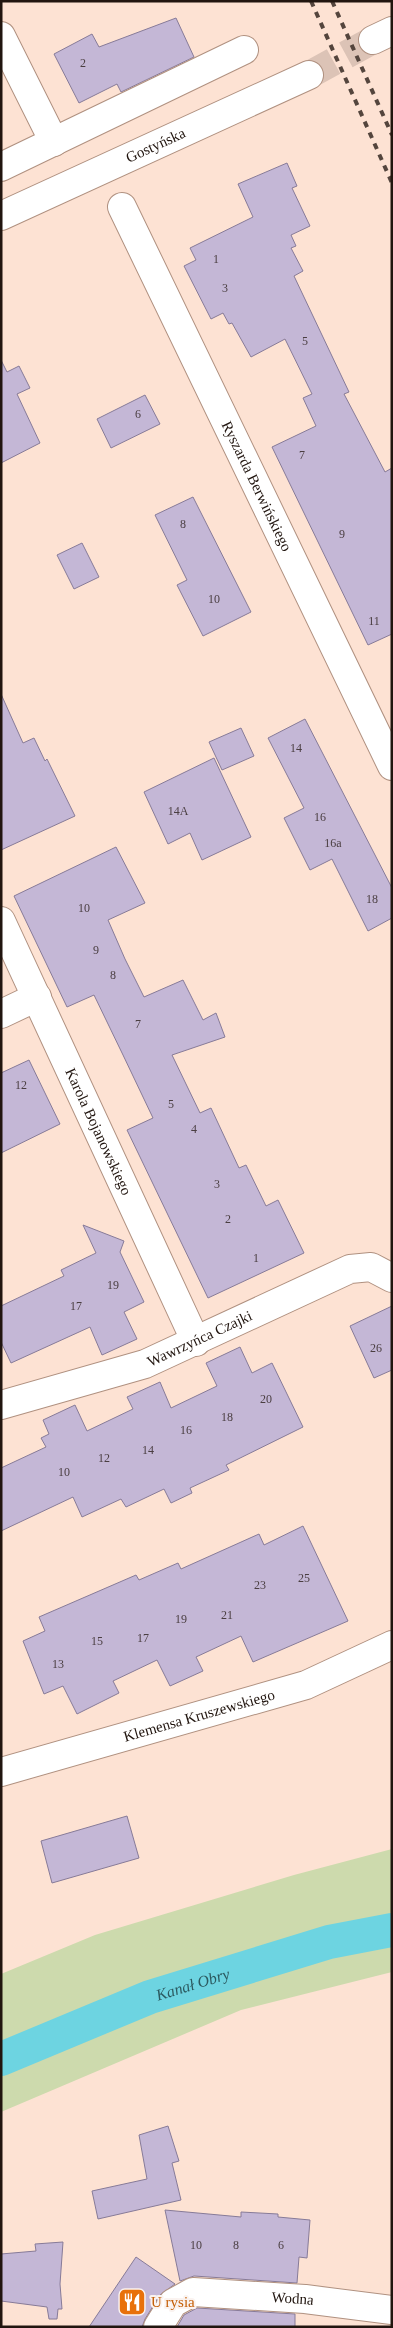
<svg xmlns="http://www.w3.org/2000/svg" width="393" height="2328" font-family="Georgia,serif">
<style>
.green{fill:#cddaad}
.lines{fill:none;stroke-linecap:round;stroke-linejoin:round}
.canal{stroke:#6dd4e1;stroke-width:34}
.building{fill:#c4b7d6;stroke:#877b98}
.major-tunnel{stroke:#dcc3b6;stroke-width:28;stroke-dasharray:28 14;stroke-linecap:butt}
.minor-casing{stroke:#b09180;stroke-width:30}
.major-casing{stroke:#b09180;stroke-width:30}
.minor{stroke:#fff;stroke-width:28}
.major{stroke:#fff;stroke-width:28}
.rail{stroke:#54453d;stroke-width:4;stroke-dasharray:6 6;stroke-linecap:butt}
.labels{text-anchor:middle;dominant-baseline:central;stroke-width:4;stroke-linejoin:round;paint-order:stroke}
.number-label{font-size:12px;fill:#4a3e41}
.street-label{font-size:15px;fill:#21150f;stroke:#faf3f0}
.food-label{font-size:15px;fill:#c56008;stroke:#faf3f0;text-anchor:start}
.water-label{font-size:16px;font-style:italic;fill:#2c5a60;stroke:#faf3f0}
</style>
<rect width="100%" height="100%" fill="#fde2d3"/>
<path class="green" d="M392 1849V1972L241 2010 1 2112V1974L95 1935 294 1875Z"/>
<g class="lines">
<path class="canal" id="s1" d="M1 2059 150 1997 329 1942 392 1930"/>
</g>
<path class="building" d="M176 18 194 57 121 92 117 84 79 103 54 54 92 34 99 47Z
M287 163 297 186 292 188 310 226 291 235 296 246 291 248 303 271 294 276 349 392 344 394 385 472 392 468V634L368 645 272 447 316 426 303 398 312 394 285 339 251 357 232 323 229 324 223 313 211 319 184 266 196 260 190 248 253 217 238 184Z
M1 360 7 372 19 366 30 388 17 394 40 443 1 463Z
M145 395 160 424 111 448 97 419Z
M193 497 251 612 203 636 177 585 187 580 155 515Z
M82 543 99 577 74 589 57 555Z
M1 694 23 743 34 738 45 761 47 759 75 816 1 850Z
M305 719 392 888V918L368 931 332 859 310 870 284 818 304 808 268 738Z
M241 728 254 756 222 770 209 742Z
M214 758 251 837 202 860 190 833 168 844 144 792Z
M116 847 145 903 108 920 125 959 144 997 183 980 203 1020 216 1013 225 1037 172 1055 200 1113 211 1108 239 1168 246 1165 266 1206 278 1200 304 1253 208 1298 127 1130 153 1118 123 1055 94 995 67 1007 14 896Z
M29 1060 60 1124 1 1153V1073Z
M83 1225 124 1241 120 1252 144 1302 124 1312 137 1339 102 1355 90 1327 11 1363 1 1342V1306L64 1276 61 1270 96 1253Z
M392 1306V1370L374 1378 350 1326Z
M240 1347 252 1373 272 1363 303 1427 226 1465 229 1470 190 1488 192 1493 171 1503 164 1489 126 1507 121 1499 82 1517 73 1497 1 1531V1468L46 1447 41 1438 49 1434 43 1420 75 1405 87 1431 133 1409 127 1397 160 1382 171 1408 217 1386 206 1363Z
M303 1526 348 1621 253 1662 241 1636 196 1657 203 1671 170 1686 157 1660 113 1681 119 1693 77 1714 63 1686 44 1694 23 1641 45 1631 39 1617 136 1575 139 1580 178 1563 181 1569 259 1534 264 1545Z
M127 1816 139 1858 52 1883 41 1841Z
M168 2126 179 2161 172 2163 181 2200 98 2219 92 2191 147 2179 139 2135Z
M165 2210 241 2217V2212L278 2214V2217L310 2220 307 2258 299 2257 297 2283 194 2276 180 2281Z
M63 2242 60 2284 62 2309H58L57 2319H49L47 2307 1 2301V2254L36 2251 35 2244Z
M136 2257 175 2284 160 2295 145 2319 142 2327H89Z
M197 2308 295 2314V2327H177L184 2315Z"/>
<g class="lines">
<path class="major-tunnel" d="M309 75 373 40"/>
<g class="minor-casing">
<g id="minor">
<path d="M1 36 54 142"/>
<path d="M1 167 244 50"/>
<path id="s2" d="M122 207 392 766"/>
<path id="s3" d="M1 921 196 1342"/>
<path d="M1 1014 37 997"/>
<path id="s4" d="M1 1405 145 1364 350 1269 371 1267 392 1278"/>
<path id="s5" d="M1 1772 306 1685 392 1645"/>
<path id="s6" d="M158 2327 173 2303 193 2292 305 2299 392 2310"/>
</g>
</g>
<g class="major-casing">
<g id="major">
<path d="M373 40 392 31"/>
<path id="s7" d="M1 216 309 75"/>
</g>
</g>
<use href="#minor" class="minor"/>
<use href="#major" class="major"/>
<path class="rail" d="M311 1 392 183
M332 1 392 135"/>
</g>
<defs>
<g id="restaurant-square" transform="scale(1.4375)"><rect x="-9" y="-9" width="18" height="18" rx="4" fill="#e8710a" stroke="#faf3f0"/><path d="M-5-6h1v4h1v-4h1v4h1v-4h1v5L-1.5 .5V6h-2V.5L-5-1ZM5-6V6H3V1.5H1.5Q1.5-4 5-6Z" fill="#fff"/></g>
</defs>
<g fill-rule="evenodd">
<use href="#restaurant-square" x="132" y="2302"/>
</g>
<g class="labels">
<g class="number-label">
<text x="83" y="63">2</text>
<text x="216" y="259">1</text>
<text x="225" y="288">3</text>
<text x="305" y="341">5</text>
<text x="138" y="414">6</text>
<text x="302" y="455">7</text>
<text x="183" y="524">8</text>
<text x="342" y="534">9</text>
<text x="214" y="599">10</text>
<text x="374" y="621">11</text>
<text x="296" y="748">14</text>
<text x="178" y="811">14A</text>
<text x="320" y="817">16</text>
<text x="333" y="843">16a</text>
<text x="372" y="899">18</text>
<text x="84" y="908">10</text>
<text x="96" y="950">9</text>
<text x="113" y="975">8</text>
<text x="138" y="1024">7</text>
<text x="21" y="1085">12</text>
<text x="171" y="1104">5</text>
<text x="194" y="1129">4</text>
<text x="217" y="1184">3</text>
<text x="228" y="1219">2</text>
<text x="256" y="1258">1</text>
<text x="113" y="1285">19</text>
<text x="76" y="1306">17</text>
<text x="376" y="1348">26</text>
<text x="266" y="1399">20</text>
<text x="227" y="1417">18</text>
<text x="186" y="1430">16</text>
<text x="148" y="1450">14</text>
<text x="104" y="1458">12</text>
<text x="64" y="1472">10</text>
<text x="304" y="1578">25</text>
<text x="260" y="1585">23</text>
<text x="227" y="1615">21</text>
<text x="181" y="1619">19</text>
<text x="143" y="1638">17</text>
<text x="97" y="1641">15</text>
<text x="58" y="1664">13</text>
<text x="196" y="2245">10</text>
<text x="236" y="2245">8</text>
<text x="281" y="2245">6</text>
</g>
<g class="street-label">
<text stroke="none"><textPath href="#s7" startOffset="170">Gostyńska</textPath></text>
<text stroke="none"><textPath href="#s2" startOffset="310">Ryszarda Berwińskiego</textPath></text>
<text stroke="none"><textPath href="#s3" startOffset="232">Karola Bojanowskiego</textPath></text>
<text stroke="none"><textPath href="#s4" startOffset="210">Wawrzyńca Czajki</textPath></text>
<text stroke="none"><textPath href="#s5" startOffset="206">Klemensa Kruszewskiego</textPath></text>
<text stroke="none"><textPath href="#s6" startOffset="151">Wodna</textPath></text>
</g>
<g class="food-label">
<text x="151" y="2302">U rysia</text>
</g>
<g class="water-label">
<text stroke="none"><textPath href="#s1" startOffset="206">Kanał Obry</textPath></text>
</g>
</g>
<rect width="393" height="2328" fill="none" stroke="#21150f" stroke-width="5"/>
</svg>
